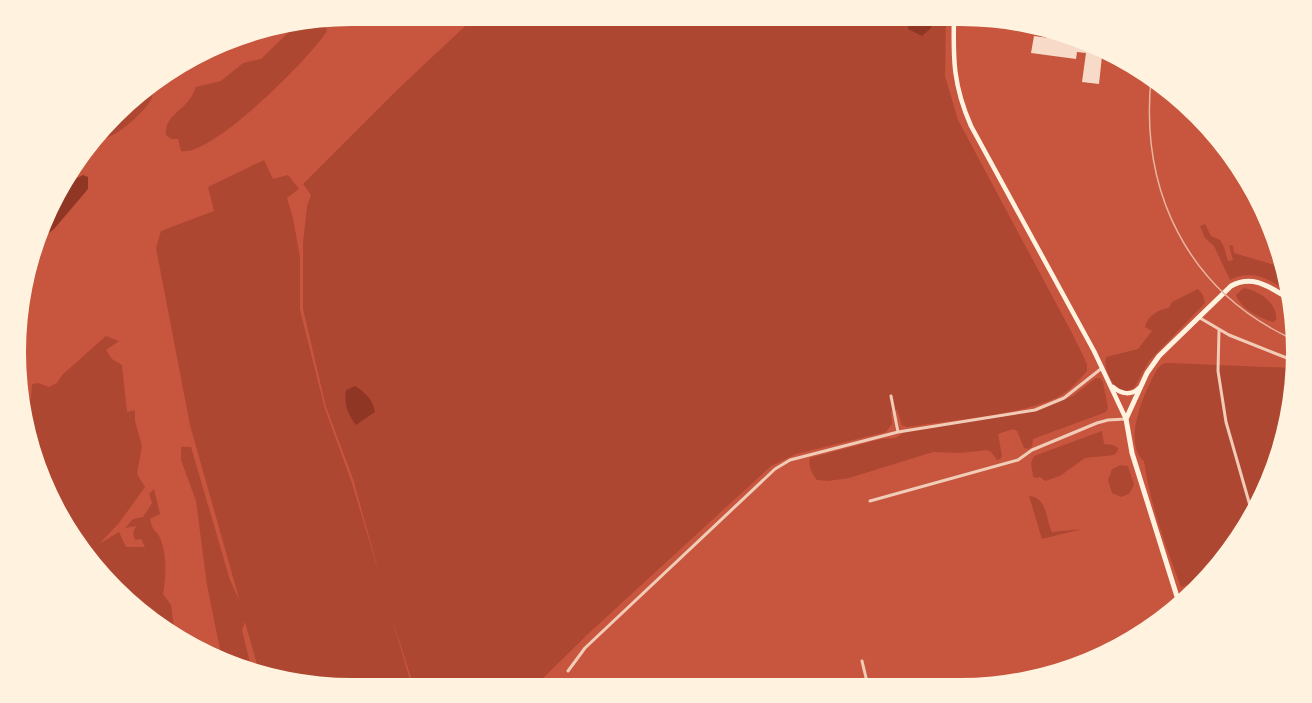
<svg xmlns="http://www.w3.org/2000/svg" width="1312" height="703" font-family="Helvetica,sans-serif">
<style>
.green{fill:#ae4732}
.water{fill:#8f3625}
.building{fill:#f7dbc8}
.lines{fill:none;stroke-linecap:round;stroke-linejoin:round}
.minor{stroke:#f1ccb7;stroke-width:3}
.secondary{stroke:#fff3e0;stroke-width:4.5}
.primary{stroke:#fff3e0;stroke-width:5}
.rail{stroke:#e9b49f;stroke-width:1.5}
</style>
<rect width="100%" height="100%" fill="#c8553d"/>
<path class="green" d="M477 15 946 16 945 76 958 120 1073 335 1087 364V371C1078 381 1069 392 1056 398 1015 416 952 420 907 427L902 425 897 410 891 412 892 424 886 432 796 454 771 466 589 633 534 687H414L391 615 412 687H330L264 676 260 675 245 622 242 630 252 671 222 659 207 585 196 501 181 460V447H191L230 580 240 602 190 425 156 248 161 231 214 211 208 187 264 160 273 179 288 175 299 189 287 198 293 218 300 257V310L325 409 352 483 381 580 353 479 326 407 303 309V243L307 206 311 195 303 184 397 90Z
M320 20 324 23 327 31C311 57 211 158 181 151L178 139H171L166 135C164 118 180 112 189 100 192 96 194 92 196 87L221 81 243 63 261 59 294 27 300 24Z
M152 84 154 85C153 90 153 96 151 100 145 111 114 140 102 138V134L111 123 144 94 145 88Z
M1205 224 1211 236 1220 240 1224 247 1228 261 1233 260 1229 245 1233 246 1234 253 1278 266 1282 261 1285 264 1286 291C1269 278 1250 269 1230 280L1214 246 1205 238 1200 226Z
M1244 288C1259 291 1278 303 1276 320L1273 322C1258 317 1242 310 1236 295Z
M1198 289 1203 295 1205 303 1149 361 1134 388C1131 389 1127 391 1124 391 1112 389 1103 366 1106 357L1138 349 1152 331 1145 327C1147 317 1158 309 1169 308L1172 302Z
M106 336 119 341 106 350 112 359 122 365 127 412 135 410V421L142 446 137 474 145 487 119 523 99 544 119 532 126 547H145L141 539 135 540 133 533 136 526 125 528 133 519 143 517 152 503 149 494 154 489 160 514 150 519C153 534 158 531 161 540 167 557 166 578 163 594L171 605 175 636 99 574 41 481 25 414 31 398 32 384 38 383 49 387 57 383 62 375Z
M1170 363 1292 368 1294 395 1252 519 1213 574 1200 585 1193 583 1181 587C1166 547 1150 504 1144 461 1124 445 1141 400 1151 381 1154 376 1156 369 1161 365 1164 363 1167 363 1170 363Z
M1096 378H1100L1103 382 1108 408 1106 412 1033 439 1032 447 1028 449 1024 448 1017 431 1013 429 998 434 1002 456 1000 459 997 460 991 452 987 450 960 453 933 452 849 478 828 481 817 480C812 474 808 465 810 458L881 439 896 438 904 432 1035 411 1073 396Z
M1102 431 1104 444 1113 445 1118 448V451L1114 455 1085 458 1060 476 1045 481 1040 477 1035 478 1033 476 1031 463 1034 456Z
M1121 465 1128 466 1134 485 1129 494 1121 497 1112 493 1108 480 1112 469Z
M1029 496C1048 498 1045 518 1052 532L1082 529 1042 539Z"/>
<path class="water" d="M914 16H935L931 28 922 36 908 29 909 20Z
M83 175 88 177V189L54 229 37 242 60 191 73 180Z
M355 386C365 392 373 400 375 412L356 425C347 413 344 405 346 390Z"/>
<path class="building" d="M1034 36 1078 42V45L1087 46 1090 44 1103 49 1104 56H1102L1099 84 1082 82 1086 53 1077 52 1076 59 1031 53Z"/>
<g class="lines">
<path class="minor" d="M1200 318 1229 335 1292 360
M1219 330 1218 371 1226 422 1253 516
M891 396 898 432
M870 501 1018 460 1032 450 1097 423 1108 420 1126 419
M862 661 868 686
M568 671 585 648 775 469 790 460 898 432 1035 410 1064 398 1102 368"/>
<path class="secondary" d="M954 16C953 59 953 85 971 126L1094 351 1126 419
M1113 387C1121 394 1131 396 1139 388"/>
<path class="primary" d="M1179 603 1132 453 1126 419 1147 373 1159 356 1231 286C1253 274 1269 287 1288 298"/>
<path class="rail" d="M1151 79C1140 191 1187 289 1290 338"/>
</g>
<path d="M0 0H1312V703H0ZM352 26H960A326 326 0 0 1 1286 352V352A326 326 0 0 1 960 678H352A326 326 0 0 1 26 352V352A326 326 0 0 1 352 26Z" fill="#fff3e0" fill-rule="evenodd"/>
</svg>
